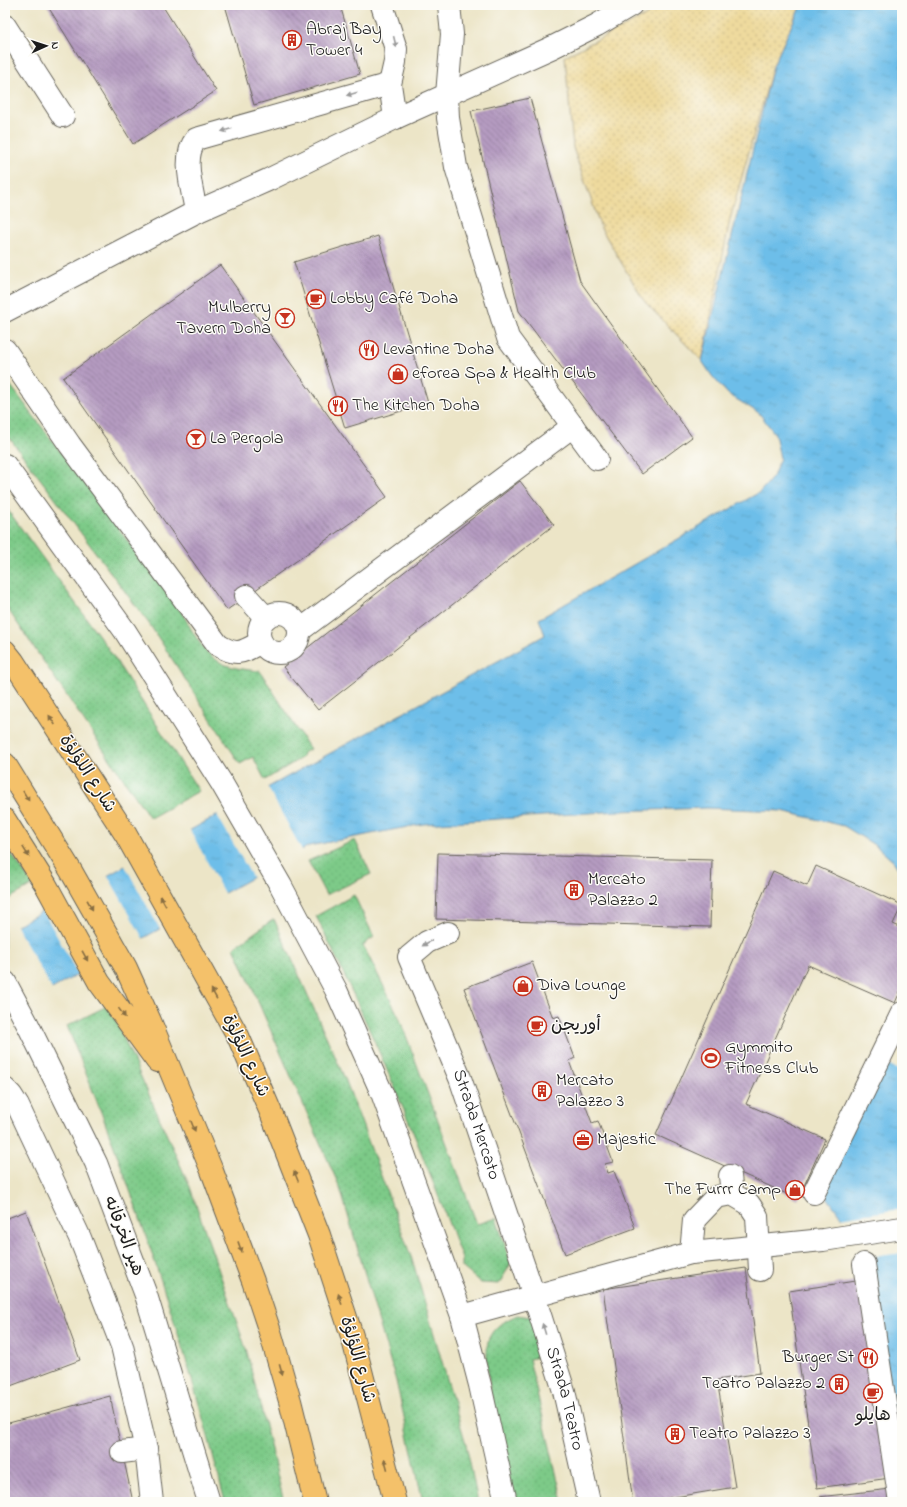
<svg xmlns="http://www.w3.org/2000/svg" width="907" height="1507" font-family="'Indie Flower','Playpen Sans Arabic',sans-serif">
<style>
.grass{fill:url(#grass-dots);stroke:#4c7352}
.sand{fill:url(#sand-dots);stroke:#857b5d}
.water{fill:url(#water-ripples);stroke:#446d82}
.pier{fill:#ece5c7}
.building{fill:url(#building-back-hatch)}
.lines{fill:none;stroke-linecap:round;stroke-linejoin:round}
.minor-casing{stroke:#656258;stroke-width:24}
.major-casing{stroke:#656258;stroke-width:24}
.minor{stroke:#fff;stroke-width:22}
.major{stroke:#f4c16a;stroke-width:22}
.oneway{fill:#999}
.oneway2{fill:#886e43}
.labels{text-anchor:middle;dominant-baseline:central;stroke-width:3;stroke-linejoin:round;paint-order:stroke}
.poi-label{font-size:18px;fill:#1c1c1c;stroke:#fdfcf7;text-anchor:start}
.street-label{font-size:18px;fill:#1c1c1c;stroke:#fdfcf7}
</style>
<defs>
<pattern id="grass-dots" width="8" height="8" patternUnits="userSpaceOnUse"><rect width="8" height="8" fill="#7dca88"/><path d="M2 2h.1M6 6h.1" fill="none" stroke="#6bad75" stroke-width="1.8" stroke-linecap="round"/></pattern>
<pattern id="sand-dots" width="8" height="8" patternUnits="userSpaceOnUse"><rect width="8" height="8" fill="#eeda9e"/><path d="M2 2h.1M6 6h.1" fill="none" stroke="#ccba88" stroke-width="1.8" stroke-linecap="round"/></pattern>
<pattern id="water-ripples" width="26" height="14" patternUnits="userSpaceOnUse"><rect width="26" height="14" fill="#6dbee9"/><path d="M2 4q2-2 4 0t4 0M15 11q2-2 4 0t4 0" fill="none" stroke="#5ea3c7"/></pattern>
<pattern id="building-back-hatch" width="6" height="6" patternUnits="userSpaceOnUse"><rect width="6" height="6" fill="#b59bc1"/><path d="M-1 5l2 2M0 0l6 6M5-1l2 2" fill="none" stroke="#927e9c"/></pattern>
</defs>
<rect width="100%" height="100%" fill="#fdfcf7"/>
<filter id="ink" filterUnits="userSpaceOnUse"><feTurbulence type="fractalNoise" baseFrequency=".025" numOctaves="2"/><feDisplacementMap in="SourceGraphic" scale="8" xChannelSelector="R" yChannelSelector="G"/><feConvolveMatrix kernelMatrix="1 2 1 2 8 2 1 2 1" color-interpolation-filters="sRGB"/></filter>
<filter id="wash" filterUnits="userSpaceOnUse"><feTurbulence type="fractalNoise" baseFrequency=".012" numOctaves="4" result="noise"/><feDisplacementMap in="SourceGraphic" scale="16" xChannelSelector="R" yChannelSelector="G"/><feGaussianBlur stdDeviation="0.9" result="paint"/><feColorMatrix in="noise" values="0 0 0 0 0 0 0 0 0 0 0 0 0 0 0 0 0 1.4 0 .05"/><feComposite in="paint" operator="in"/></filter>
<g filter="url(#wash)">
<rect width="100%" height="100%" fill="#ece5c7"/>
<path class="grass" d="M5 378 182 613C194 633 204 658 229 666 238 669 250 670 260 671L310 749 302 754 303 757 265 780 253 757 240 764 150 625 5 432Z
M5 506 108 648 199 791 150 818 5 605Z
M355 840 371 874 326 895 308 861Z
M5 845 33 885 5 901Z
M354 895 374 937 363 945 399 1017 477 1224 496 1218 511 1263 499 1284 481 1283 462 1267V1259C419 1141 371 1028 316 916Z
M274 919 346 1081 413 1262 466 1444 478 1502H423L396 1381 340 1188 234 947Z
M109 1005 190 1187 247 1352 284 1502H225C185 1340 130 1181 67 1026Z
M517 1315 531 1317 547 1355 529 1359 563 1502H514C507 1471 479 1362 489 1338 495 1325 505 1321 517 1315Z"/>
<path class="sand" d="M660 5H801L773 66 730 219 702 361 644 301 601 228 573 148 565 56 645 16Z"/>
<path class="water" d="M801 5H902V875L894 862 876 846 844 826 782 811 707 808 619 811 423 824 309 846 5 1015V932L545 635 539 619 760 492 773 477 780 458 775 434 759 413 728 394 712 376 702 361 773 66Z
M902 1025V1488L866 1252 820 1187Z"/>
<path class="pier" d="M267 786 303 852 254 880 216 813Z
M189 828 225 895 161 931 124 864Z
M107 874 144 940 79 976 42 909Z
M15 924 53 991 5 1017V930Z
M890 1045 902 1050V1072L882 1062Z
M902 1209V1253L865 1258 864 1253 839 1218Z"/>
<g id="blocks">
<path class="building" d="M47 5H162L216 91 133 144Z
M225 5H340L360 74 254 105Z
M530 98 580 281 692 437 642 474 519 311 471 111Z
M378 236 428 403 345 428 294 262Z
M220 265 387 497 227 610 63 378Z
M520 481 554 525 318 710 283 667Z
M438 853 712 860 710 927 436 919Z
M816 866 902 905 893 924 902 928V987L895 1003 808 965 746 1104 825 1139 798 1199 656 1135 773 871 807 886Z
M532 962 553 1018 559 1016 575 1058 569 1061 592 1123 598 1121 613 1162 605 1164 608 1173 614 1171 635 1228 565 1254 464 988Z
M26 1211 80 1360 5 1388V1219Z
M746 1268 760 1373 717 1380 735 1487 645 1502H633L603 1289Z
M862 1280 890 1478 817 1488 789 1291Z
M110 1396 133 1502H5V1424Z
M891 1489 893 1502H819L818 1497Z"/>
</g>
</g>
<g filter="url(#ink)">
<use href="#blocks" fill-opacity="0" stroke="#656258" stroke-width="1"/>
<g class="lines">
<g class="minor-casing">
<g id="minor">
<path d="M382 5 396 49 395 62 390 84 395 118"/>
<path d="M449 5 452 34 447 95 448 118 456 167 508 338 597 459"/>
<path d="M5 26 63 116"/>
<path d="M196 212C193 190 181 158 196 139L390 84"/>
<path d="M5 311 196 212 268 180 395 118 553 47 597 25 631 5"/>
<path d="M5 350 70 445 218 645C238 657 242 652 261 642"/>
<path d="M5 465 125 631 221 782 281 886 336 990 382 1093 462 1316 480 1385 506 1502"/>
<path d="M246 596 266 618"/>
<circle cx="279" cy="633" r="20"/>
<path d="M299 631 573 426"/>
<path id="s1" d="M448 933 427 942 409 957 460 1078 534 1296 564 1391 589 1502"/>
<path d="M5 982 28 1025 96 1163 146 1295 209 1502"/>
<path d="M5 1089 11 1095 18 1106 80 1238 122 1346 146 1449 152 1502"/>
<path d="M730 1176 732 1194"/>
<path d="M814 1193 902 1013"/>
<path d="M691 1253 694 1220 716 1197 732 1194 749 1204 757 1216 760 1270"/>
<path d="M864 1264 900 1502"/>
<path d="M462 1316 691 1253 823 1240 902 1228"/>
<path d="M122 1452 146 1449"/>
</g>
</g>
<g class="major-casing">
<path id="major" d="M5 651 13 661 126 835 238 1036 272 1115 319 1235 352 1336 395 1502
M5 764 71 871 126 968 150 1021 212 1171 253 1281 271 1335 290 1401 315 1502
M5 820 46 885 99 982 157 1061"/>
</g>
<use href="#minor" class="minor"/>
<use href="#major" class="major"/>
</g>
<defs><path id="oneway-solid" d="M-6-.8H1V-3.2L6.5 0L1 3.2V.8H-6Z"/></defs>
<g class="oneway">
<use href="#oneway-solid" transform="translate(395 42) rotate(76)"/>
<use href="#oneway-solid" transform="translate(352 94) rotate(164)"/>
<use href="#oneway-solid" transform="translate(227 130) rotate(164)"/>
<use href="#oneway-solid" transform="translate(427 943) rotate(148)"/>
<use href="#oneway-solid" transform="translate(544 1329) rotate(-107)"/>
</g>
<g class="oneway2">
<use href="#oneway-solid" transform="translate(52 720) rotate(-123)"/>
<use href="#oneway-solid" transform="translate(26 796) rotate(59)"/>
<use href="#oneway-solid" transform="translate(26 852) rotate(58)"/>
<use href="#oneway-solid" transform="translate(163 901) rotate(-119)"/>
<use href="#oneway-solid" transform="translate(90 905) rotate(61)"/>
<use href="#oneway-solid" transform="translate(85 956) rotate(61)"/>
<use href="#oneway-solid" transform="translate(214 994) rotate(-119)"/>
<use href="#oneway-solid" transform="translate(122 1013) rotate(54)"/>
<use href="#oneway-solid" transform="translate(193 1126) rotate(68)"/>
<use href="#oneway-solid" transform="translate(296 1176) rotate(-112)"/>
<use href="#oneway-solid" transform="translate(240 1247) rotate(70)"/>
<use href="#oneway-solid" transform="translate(340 1299) rotate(-108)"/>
<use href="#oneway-solid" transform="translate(281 1370) rotate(74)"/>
<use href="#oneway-solid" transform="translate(386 1464) rotate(-105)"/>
</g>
</g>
<defs>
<g id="building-ring" transform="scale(1)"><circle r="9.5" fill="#fdfcf7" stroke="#c8321e" stroke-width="1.5"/><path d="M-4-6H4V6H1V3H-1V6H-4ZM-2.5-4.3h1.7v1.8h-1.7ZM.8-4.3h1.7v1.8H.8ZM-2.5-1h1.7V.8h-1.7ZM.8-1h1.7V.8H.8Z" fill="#c8321e"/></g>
<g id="cafe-ring" transform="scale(1)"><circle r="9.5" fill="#fdfcf7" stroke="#c8321e" stroke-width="1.5"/><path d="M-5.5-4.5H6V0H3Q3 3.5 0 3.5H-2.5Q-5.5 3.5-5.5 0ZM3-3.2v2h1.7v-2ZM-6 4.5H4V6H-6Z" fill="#c8321e"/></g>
<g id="bar-ring" transform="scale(1)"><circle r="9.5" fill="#fdfcf7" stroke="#c8321e" stroke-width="1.5"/><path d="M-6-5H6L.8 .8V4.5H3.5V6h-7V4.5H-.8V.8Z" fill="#c8321e"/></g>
<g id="restaurant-ring" transform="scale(1)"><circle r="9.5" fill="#fdfcf7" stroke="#c8321e" stroke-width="1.5"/><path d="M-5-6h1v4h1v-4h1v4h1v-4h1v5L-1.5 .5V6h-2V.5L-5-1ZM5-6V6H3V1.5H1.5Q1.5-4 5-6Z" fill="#c8321e"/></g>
<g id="shop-ring" transform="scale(1)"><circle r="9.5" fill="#fdfcf7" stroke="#c8321e" stroke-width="1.5"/><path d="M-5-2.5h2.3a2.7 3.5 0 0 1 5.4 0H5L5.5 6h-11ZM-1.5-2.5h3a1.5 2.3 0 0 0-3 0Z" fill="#c8321e"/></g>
<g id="stadium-ring" transform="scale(1)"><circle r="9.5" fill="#fdfcf7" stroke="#c8321e" stroke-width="1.5"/><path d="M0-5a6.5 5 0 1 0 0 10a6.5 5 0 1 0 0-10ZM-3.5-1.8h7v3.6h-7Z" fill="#c8321e"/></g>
<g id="office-ring" transform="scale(1)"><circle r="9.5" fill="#fdfcf7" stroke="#c8321e" stroke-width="1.5"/><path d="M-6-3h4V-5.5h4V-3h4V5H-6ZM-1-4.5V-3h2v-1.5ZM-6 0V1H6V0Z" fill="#c8321e"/></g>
</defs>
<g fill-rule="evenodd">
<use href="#building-ring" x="292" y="40"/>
<use href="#cafe-ring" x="316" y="299"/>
<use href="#bar-ring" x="285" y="318"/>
<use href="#restaurant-ring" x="369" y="350"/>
<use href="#shop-ring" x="398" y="374"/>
<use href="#restaurant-ring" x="338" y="406"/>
<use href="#bar-ring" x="196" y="439"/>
<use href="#building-ring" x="574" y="890"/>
<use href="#shop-ring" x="523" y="986"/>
<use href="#cafe-ring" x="537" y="1026"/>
<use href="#stadium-ring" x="711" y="1058"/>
<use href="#building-ring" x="542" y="1091"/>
<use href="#office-ring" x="583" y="1140"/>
<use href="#shop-ring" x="795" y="1190"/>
<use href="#restaurant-ring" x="868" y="1358"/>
<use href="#building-ring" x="839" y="1384"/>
<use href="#cafe-ring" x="873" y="1393"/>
<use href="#building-ring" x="675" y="1434"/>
</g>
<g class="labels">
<g class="poi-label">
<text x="306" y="30">Abraj Bay<tspan x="306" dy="21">Tower 4</tspan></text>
<text x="330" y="299">Lobby Café Doha</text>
<text x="271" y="308" text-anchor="end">Mulberry<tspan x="271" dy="21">Tavern Doha</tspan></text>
<text x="383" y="350">Levantine Doha</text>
<text x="412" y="374">eforea Spa &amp; Health Club</text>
<text x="352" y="406">The Kitchen Doha</text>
<text x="210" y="439">La Pergola</text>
<text x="588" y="880">Mercato<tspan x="588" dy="21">Palazzo 2</tspan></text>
<text x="537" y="986">Diva Lounge</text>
<text x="551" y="1026">أوريجن</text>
<text x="725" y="1048">Gymmito<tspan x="725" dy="21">Fitness Club</tspan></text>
<text x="556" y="1081">Mercato<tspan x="556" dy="21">Palazzo 3</tspan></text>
<text x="597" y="1140">Majestic</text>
<text x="781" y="1190" text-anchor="end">The Furrr Camp</text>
<text x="854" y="1358" text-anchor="end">Burger St</text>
<text x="825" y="1384" text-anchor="end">Teatro Palazzo 2</text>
<text x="873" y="1416" text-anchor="middle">هايلو</text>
<text x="689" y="1434">Teatro Palazzo 3</text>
</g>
<g class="street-label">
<text transform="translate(87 774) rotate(57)">شارع اللؤلؤة</text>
<text transform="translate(245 1056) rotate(65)">شارع اللؤلؤة</text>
<text stroke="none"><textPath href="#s1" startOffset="227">Strada Mercato</textPath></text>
<text transform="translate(123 1236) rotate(69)">هير الخرقانه</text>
<text transform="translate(357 1360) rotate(74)">شارع اللؤلؤة</text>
<text stroke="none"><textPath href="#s1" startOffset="515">Strada Teatro</textPath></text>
</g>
</g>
<rect width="907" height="1507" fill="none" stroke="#fdfcf7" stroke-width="20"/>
<g transform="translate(46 46) rotate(87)" stroke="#fdfcf7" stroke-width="3" paint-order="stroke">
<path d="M0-3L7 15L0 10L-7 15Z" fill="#1c1c1c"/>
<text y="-6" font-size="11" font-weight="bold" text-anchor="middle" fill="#1c1c1c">N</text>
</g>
</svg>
